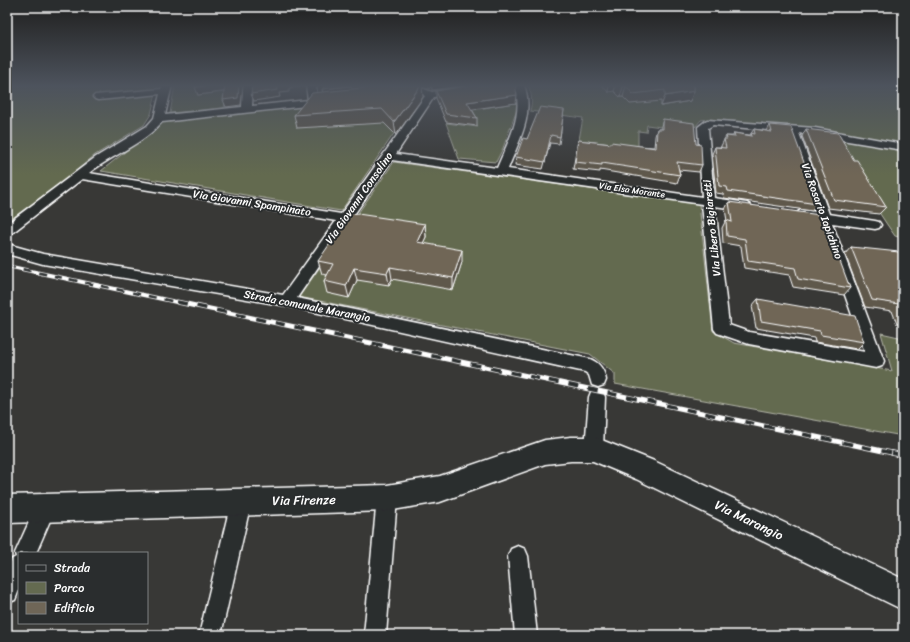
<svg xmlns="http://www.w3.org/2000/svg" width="910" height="642" font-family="Sriracha,sans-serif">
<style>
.green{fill:#646a50;stroke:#b2b4a8}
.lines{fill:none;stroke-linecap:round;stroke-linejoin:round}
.street-casing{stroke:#fff;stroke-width:3}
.secondary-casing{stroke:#fff;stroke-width:3}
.street{fill:#2a2d2e;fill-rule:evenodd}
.secondary{fill:#2a2d2e;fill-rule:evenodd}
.rail-far2-casing{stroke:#fff;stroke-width:4}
.rail-far1-casing{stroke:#fff;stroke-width:5}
.rail-casing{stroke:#fff;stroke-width:5.5}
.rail-far2{stroke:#2a2d2e;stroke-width:2.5;stroke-dasharray:8;stroke-linecap:butt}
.rail-far1{stroke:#2a2d2e;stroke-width:3.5;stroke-dasharray:10;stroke-linecap:butt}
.rail{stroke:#2a2d2e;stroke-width:4;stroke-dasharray:12;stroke-linecap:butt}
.wall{fill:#5f584b;stroke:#fff}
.shaded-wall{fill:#4e473d;stroke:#fff}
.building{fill:#6f6657;stroke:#fff}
.labels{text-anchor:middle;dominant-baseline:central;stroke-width:4;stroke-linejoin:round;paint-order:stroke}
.far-street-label{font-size:9px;fill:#fff;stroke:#2a2d2e}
.street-label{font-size:11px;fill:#fff;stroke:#2a2d2e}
.near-street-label{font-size:13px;fill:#fff;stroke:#2a2d2e}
</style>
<rect width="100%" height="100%" fill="#383836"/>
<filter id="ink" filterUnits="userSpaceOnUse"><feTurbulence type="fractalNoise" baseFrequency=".025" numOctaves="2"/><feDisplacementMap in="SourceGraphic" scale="8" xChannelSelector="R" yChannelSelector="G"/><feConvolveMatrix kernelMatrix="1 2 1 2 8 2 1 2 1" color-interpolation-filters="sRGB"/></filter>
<g filter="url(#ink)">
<path class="green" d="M7 85H158L151 114 144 125 95 155 70 176 7 222Z
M175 85H198L197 95 227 92 224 108 170 113Z
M527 85H903V144L810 128 710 119 701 120 694 128 662 124 661 127 647 125 646 132 638 131V153L578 145 583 118 530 111C532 102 533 94 527 85Z
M419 97 341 211 101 171 164 121 190 117Z
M517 102 519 104 503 148 496 162 459 159 446 123 478 127 468 111Z
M832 138 903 150V238L895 236C872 204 854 170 832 138Z
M394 162 699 204 713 331 734 343 892 371 881 333 903 338V436L615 384V374L590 354 299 297Z"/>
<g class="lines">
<g class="street-casing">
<path id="street" d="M162 85H172L165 115 242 107 243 85H253L252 106 308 100 306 85H316L317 99 324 98 329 101 324 104 162 122C144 143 111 156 89 173L341 214 425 96C417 93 409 97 400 95V91L421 88 432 92 474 85H498L494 88 434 97 396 154 497 168C508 141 525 114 514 85H524C535 115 518 142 508 169L702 197 698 127 707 120 815 128 903 144V150L799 133 829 214 875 221 879 222 881 225 879 228 875 229 832 223 884 361 882 366 876 368 749 344 717 333 714 329 702 204 392 160 353 216 371 219 373 222 371 225 367 226 348 223 297 298 590 359C600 363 604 370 606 380L604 385 598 387 592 385 589 375 585 372 287 306 43 264 7 254V244L43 254 283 295 336 221 82 179 12 233 7 234V224L96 157 147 126 154 118 160 94 98 100 95 99 93 97 95 95 161 89ZM713 125 788 132 816 212 801 210 795 214 797 217 819 221 865 352 749 332 729 325 715 206 747 211 753 207 747 203 714 198 708 128Z
M597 390 603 392 605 397 603 449 600 455 594 457 588 455 585 449 589 397 591 392Z
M387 488 394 491 397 498 386 635H364L377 498 380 491Z
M241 492 248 495 251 502 221 635H199L231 502 234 495Z
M45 499 52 502 55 509 36 553H19V590L15 600 7 603V568L12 559 16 557 15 553 38 502Z
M518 546 525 549 528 556 537 635H515L508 556 511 549Z"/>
</g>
<g class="secondary-casing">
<path id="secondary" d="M571 437H594L654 461 903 579V610L636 479 593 461H571L545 464 440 502 387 511 7 523V495L387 485 440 476 545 440Z"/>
</g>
<use href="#street" class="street"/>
<use href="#secondary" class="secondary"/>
<g class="rail-far2-casing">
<path id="rail-far2" d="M7 266 181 303"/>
</g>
<g class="rail-far1-casing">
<path id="rail-far1" d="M177 302 897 454"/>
</g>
<g class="rail-casing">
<path id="rail" d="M892 453 903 455"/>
</g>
<use href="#rail-far2" class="rail-far2"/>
<use href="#rail-far1" class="rail-far1"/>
<use href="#rail" class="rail"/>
</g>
<path class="wall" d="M326 85H463L432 90 431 87 429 89 422 87 423 97 396 135 384 123 297 128 294 115 323 92 322 89Z
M602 85H694V91L690 101 661 106V101L630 104 623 97H620L614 91 608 92Z
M436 91 516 103 472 109 477 118V126L446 122 436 98Z
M564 110 559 144 550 143 543 169 515 165 516 157 527 139Z
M663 119 696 144 702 165 699 172 679 170 680 175 677 183 600 170V172L573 169 578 140 611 144 654 147 655 136 657 129H661V126Z
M770 125 817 198 816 200 817 204 812 211 724 198 723 194 716 193 712 154 715 147H721V146L726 136H733L734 133 750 135 754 129 767 131Z
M806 129 854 160 886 207 879 214 828 208 802 136Z
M729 202 828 238 850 288 844 295 793 287 789 275 744 268 741 246 723 243 722 228 726 220 727 221 725 209Z
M425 224 426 237 423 243 462 262 453 290 392 279 389 285 357 280 349 298 327 293 324 281 327 275 322 274 318 261Z
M851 247 903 261V325L897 324 892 311 865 307 845 254Z
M758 299 864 342 857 349 815 342 814 338 756 328 752 306Z"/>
<path class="shaded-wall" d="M213 85H225L228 91 198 95 195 87Z
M239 85H243L241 105 226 107 223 100Z
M277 85H305V86L289 88V92L279 93 280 97 254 101 251 94Z
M360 85H422L423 97 396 135 394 122 420 87 324 97 322 89Z
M429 85H431V87L429 89Z
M432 85H463L432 90Z
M609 85H616L614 91 608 92Z
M626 86 623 97H620L623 87Z
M694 91 690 101 661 106 665 96Z
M517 95 516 103 467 110V102Z
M425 224 426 237 418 254 417 242Z
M462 250V262L453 290V278Z
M390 267 392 279 389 285 387 273Z
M354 268 357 280 349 298 346 286Z"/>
<path class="building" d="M195 85H213L195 87Z
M225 85H239L238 98 223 100Z
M252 85H277L278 90 251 94Z
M326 85H360L322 89Z
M390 85H421L394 122 382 109 294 115 312 93Z
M472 85H515L517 95 467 102 477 118 446 114 436 91Z
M622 85H694V91L665 96V90L633 94 626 86 623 87Z
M540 107 564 110 560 137 551 135 545 162 516 157 523 138 527 139Z
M663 119 694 123 696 144 701 145 702 165 677 162 680 175 602 163V165L575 162 578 140 611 144V142L656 148 657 129H663Z
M770 125 791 127 817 198H815L817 204 728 191 727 187 719 186 715 147 726 148 724 139H727L726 136 735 137 734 133 752 136 751 133 755 134 754 129 772 132Z
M806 129 838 133 854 160H857L886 207 834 200Z
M729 202 820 215 828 238 831 244 834 245 850 288 798 279 795 268 748 261 745 239 727 236 726 220 732 222Z
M351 213 425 224 417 242 462 250 453 278 390 267 387 273 354 268 346 286 324 281 333 264 318 261Z
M851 247 899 252 903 261V313L899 304 872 300Z
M758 299 855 316 864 342 821 335 820 331 761 321Z"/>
</g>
<linearGradient id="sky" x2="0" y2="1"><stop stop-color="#1f1f1e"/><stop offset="0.49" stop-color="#4d535d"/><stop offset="1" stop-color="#4d535d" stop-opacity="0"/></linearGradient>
<rect width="910" height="175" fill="url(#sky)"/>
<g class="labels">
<g class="far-street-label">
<text transform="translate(632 190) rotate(8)">Via Elsa Morante</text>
</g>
<g class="street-label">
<text transform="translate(359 198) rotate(-55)">Via Giovanni Consolino</text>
<text transform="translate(252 203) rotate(9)">Via Giovanni Spampinato</text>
<text transform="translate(822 211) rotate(70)">Via Rosario Iapichino</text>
<text transform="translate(712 228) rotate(-96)">Via Libero Bigiaretti</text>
<text transform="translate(307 306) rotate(11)">Strada comunale Marangio</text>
</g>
<g class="near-street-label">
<text transform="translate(304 500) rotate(-1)">Via Firenze</text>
<text transform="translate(749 520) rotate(26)">Via Marangio</text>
</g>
</g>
<rect width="910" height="642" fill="none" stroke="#2a2d2e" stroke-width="24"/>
<rect x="12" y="12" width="886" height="618" fill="none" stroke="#fff" stroke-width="1.5" filter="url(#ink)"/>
<rect x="18" y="552" width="130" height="72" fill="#2a2d2e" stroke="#7f8182"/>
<rect x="26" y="565" width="20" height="6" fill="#2a2d2e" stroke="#7f8182"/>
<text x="54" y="572" font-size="12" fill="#ffffff">Strada</text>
<rect x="26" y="582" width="20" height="12" fill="#646a50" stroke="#7f8182"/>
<text x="54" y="592" font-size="12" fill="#ffffff">Parco</text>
<rect x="26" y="602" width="20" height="12" fill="#6f6657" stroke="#7f8182"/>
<text x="54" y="612" font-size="12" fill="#ffffff">Edificio</text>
</svg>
